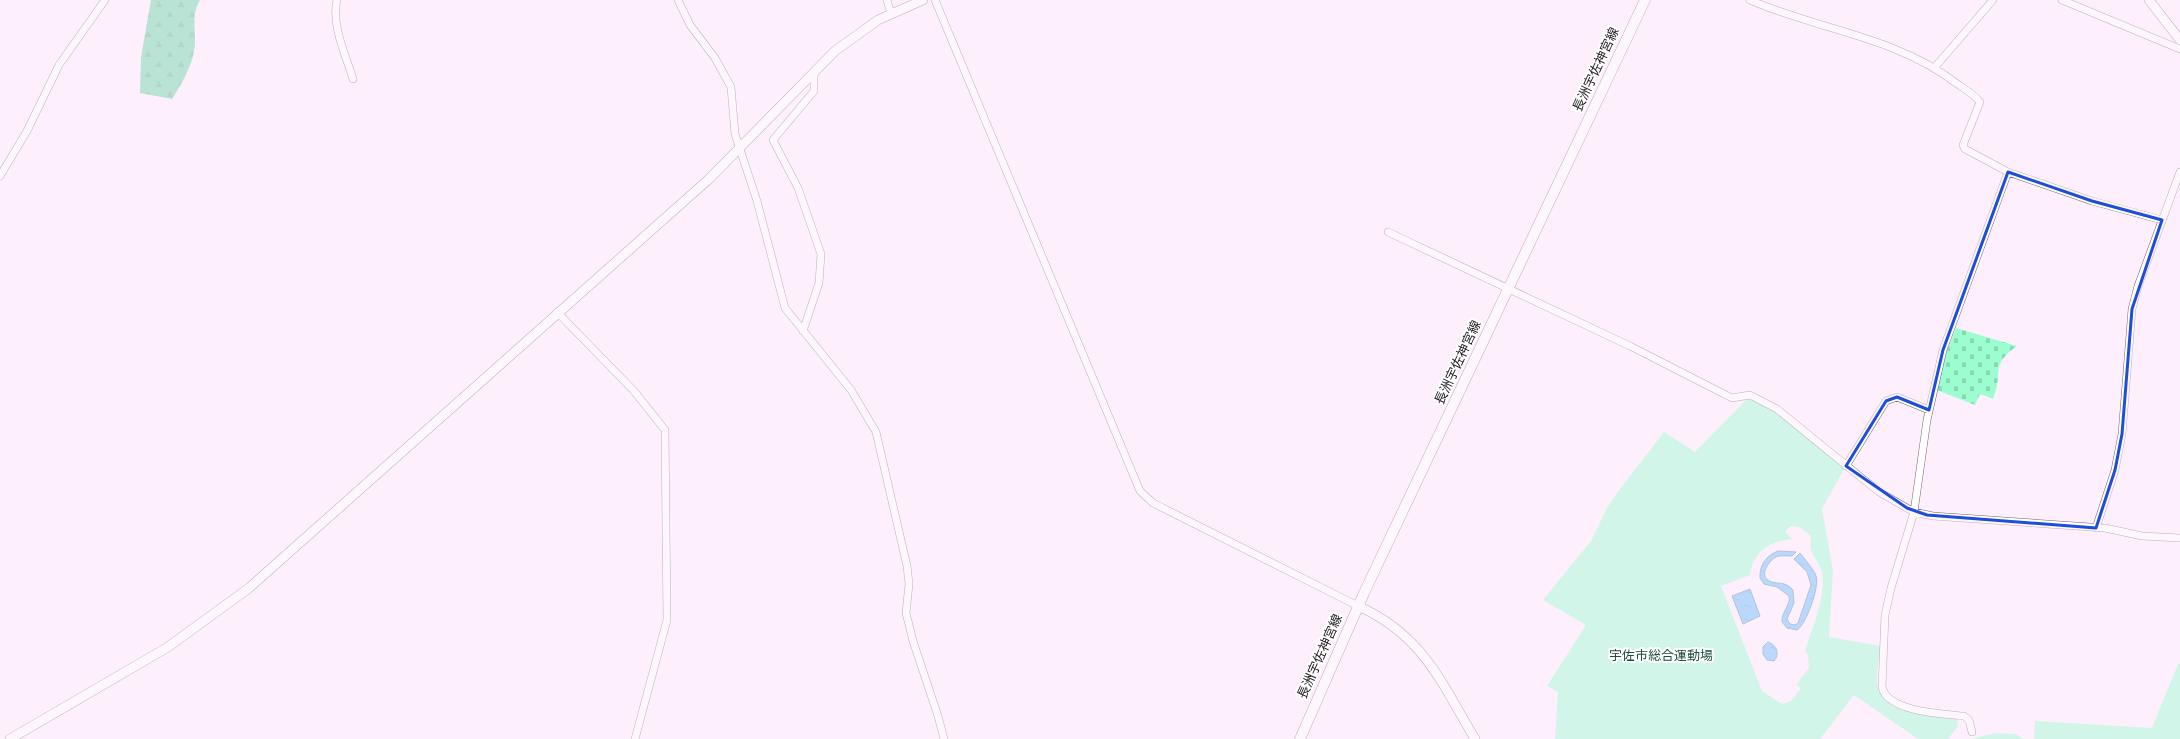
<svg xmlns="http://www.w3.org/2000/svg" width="2180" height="739" font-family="Overpass,'Noto Sans JP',sans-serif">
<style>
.green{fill:#9cfdd0;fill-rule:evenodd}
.forest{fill:url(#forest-firs)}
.cemetery{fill:url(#cemetery-stones)}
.water{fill:url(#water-ripples);stroke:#548dbc}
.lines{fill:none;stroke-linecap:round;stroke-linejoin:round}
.minor-casing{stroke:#736472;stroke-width:8}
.tertiary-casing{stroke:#736472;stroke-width:10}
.secondary-casing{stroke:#736472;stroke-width:11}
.minor{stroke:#fff;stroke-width:7}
.tertiary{stroke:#fff;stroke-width:9}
.secondary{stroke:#fff;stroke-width:10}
.marked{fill:none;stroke:#1d4ed8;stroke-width:3;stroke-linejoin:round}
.labels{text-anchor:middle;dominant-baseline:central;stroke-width:4;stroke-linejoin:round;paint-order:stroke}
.street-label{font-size:13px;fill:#262026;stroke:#fff}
.park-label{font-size:13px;fill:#204e3a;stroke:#fff}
</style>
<defs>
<pattern id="forest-firs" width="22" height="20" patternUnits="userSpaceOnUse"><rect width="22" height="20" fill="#67d6a5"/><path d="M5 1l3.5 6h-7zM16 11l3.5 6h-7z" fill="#59b78e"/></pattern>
<pattern id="cemetery-stones" width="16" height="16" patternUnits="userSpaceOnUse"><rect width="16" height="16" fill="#9cfdd0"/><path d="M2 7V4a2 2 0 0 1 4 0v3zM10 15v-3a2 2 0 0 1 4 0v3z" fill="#86d9b2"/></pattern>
<pattern id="water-ripples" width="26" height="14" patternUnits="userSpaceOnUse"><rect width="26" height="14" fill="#68bcfd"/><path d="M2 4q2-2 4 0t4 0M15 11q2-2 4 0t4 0" fill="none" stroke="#5aa1d9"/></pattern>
</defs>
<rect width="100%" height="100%" fill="#feeffc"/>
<path class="green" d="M1747 399 1767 405 1845 467 1822 509 1833 571 1829 637 1881 646C1879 658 1876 672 1877 683 1881 712 1935 716 1957 719L1958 726 1948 739H1918L1854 695 1820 739H1555L1558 692 1547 686 1586 625 1543 600 1591 541 1607 508 1620 489 1664 432 1695 452ZM1791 526 1799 527 1811 536C1808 559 1819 556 1822 573 1826 598 1812 627 1805 651L1808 655 1809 668 1796 685 1801 688 1791 701 1782 704 1762 691 1721 586 1750 575C1754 550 1769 542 1792 539L1785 531Z
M2178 664H2180V739H2034L2035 721 2152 728Z
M1996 733 2016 734 2023 739H1971Z"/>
<path class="forest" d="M151 0H200C191 15 196 29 195 45 193 65 182 83 172 99L140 93 141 57Z"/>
<path class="cemetery" d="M1956 328 2017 346C1989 366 2004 371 1993 399L1980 394 1975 405 1937 390 1945 356Z"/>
<path class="water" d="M1778 551 1796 552 1792 556C1786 556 1781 555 1776 557 1770 560 1759 574 1768 580 1776 586 1783 579 1793 590L1794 603 1787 619 1790 624 1795 625 1798 623 1811 585 1807 572 1794 559 1800 553C1803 557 1815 571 1816 576 1820 586 1806 625 1797 630L1787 628 1782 622C1781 612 1791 606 1789 596L1777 587 1764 584 1760 578C1759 565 1767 555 1778 551Z
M1750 589 1760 616 1743 624 1732 596Z
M1768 642C1777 645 1780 654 1774 661L1767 660 1763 654V647Z"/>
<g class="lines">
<g class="minor-casing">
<path id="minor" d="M337 0C331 25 346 56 353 79
M678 0 690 25 715 58 731 87 735 134 757 201 785 308 851 390 876 432 907 566 909 584 906 613 913 641 938 716 944 739
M887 0 891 14
M935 0 1140 491 1153 503 1358 606
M1750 0C1818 30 1895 36 1956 83 1963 88 1974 94 1980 102L1963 145 1965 149 2008 172 2092 201 2162 220
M2062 0 2180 49
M1935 67 1993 0
M0 176 27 131 59 65 105 0
M1388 232 1630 346 1732 398 1750 395 1777 409 1879 492 1914 512 1933 516 2105 528 2142 536 2180 538
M557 312 634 391 665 430 667 620 635 739
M803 331 819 283 821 254 798 188 773 140 814 91V72
M1846 466 1886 401 1897 397 1929 410
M2096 528 2115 470 2122 434 2132 309 2138 286 2180 172
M1972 732 1969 720 1964 716C1944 714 1887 712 1882 687L1885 615 1891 588 1914 512 1927 420 1943 350 2008 172"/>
</g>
<g class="tertiary-casing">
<path id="tertiary" d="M2149 0 2180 40
M1358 606C1423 635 1441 682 1475 739
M10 739 168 647 249 588 709 179 835 51 878 20 923 0"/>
</g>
<g class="secondary-casing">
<path id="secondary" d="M1300 739 1364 593 1645 0"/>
</g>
<use href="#minor" class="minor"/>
<use href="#tertiary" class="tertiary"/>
<use href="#secondary" class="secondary"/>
</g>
<path d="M0 0H2180V739H0ZM2008 172 2092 201 2162 220 2132 309 2122 434 2115 470 2096 528 1927 515 1907 508 1846 466 1886 401 1897 397 1929 410 1943 350Z" fill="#feeffc" fill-opacity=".55" fill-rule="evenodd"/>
<path class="marked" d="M2008 172 2092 201 2162 220 2132 309 2122 434 2115 470 2096 528 1927 515 1907 508 1846 466 1886 401 1897 397 1929 410 1943 350Z"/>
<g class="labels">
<g class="street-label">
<text transform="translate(1597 70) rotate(-65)">長洲宇佐神宮線</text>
<text transform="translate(1459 363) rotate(-65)">長洲宇佐神宮線</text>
<text transform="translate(1321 657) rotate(-66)">長洲宇佐神宮線</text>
</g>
<g class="park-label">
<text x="1661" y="657">宇佐市総合運動場</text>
</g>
</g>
</svg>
